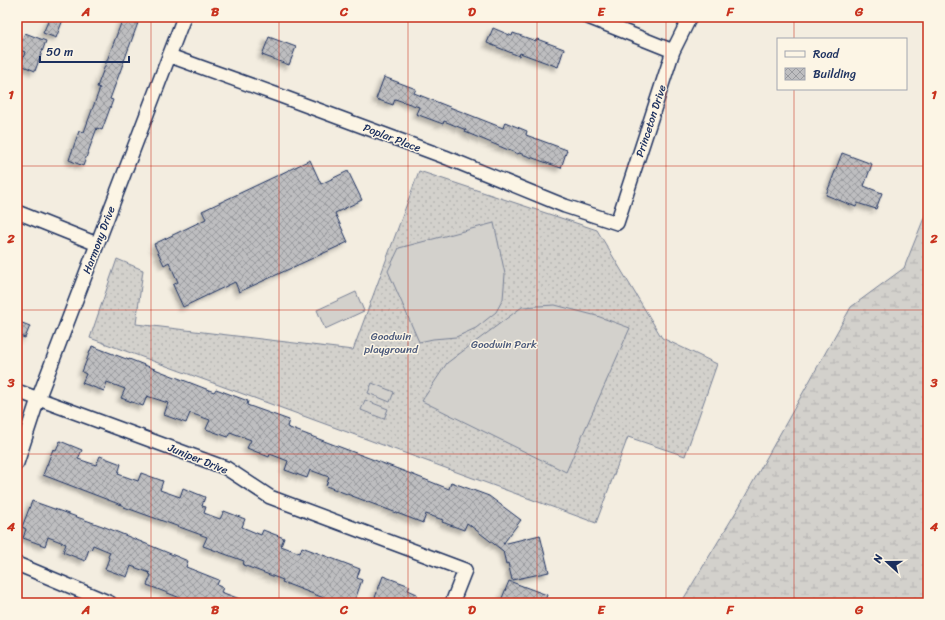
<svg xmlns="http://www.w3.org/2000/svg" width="945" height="620" font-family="Sriracha,sans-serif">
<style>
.grass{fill:url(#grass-dots);stroke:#778095}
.wetland{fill:url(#wetland-marsh);stroke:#778095}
.pitch{fill:#d3d1cc;stroke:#778095}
.building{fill:url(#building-cross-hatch);stroke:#1b2f5e;filter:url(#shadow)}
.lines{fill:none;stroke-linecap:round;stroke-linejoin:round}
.minor-casing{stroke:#1b2f5e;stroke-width:16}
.minor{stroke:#fcf5e5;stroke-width:13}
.grid{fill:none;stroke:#c8321e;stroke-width:1;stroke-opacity:0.55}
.labels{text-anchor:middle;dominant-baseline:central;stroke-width:3;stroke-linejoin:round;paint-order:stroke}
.street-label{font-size:11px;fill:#1b2f5e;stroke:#fcf5e5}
.park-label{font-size:11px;fill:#49587a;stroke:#fcf5e5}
.neatline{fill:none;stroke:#c8321e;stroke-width:1.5}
.grid-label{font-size:13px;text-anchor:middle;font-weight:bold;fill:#c8321e}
</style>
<defs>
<pattern id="grass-dots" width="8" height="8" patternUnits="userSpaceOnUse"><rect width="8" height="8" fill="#d3d1cc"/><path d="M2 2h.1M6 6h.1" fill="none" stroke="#b5b4b2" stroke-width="1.8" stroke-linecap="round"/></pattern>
<pattern id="wetland-marsh" width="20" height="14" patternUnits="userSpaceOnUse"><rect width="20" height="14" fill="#d3d1cc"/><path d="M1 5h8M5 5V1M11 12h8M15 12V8" fill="none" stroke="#b5b4b2"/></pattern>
<pattern id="building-cross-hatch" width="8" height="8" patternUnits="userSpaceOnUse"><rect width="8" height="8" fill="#bebec0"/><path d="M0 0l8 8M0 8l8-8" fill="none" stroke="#9a9b9f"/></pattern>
<filter id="shadow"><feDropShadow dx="-3.5" dy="3.5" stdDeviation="2" flood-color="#0004"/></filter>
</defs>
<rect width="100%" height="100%" fill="#f3ede0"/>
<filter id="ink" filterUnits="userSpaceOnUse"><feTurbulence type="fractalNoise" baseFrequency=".025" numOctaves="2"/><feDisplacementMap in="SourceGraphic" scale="8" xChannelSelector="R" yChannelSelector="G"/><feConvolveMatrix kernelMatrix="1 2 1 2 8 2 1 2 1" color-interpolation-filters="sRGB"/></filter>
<g filter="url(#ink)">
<path class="grass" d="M419 171 597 230 662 338 717 364 685 456 628 437 596 523 90 338 117 259 143 270 136 324 353 350Z"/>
<path class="wetland" d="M928 208V603H681L739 507 851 307 904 268Z"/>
<path class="pitch" d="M494 223 505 274 503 299 496 312 476 328 456 337 433 339 419 342 388 271 399 248Z
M356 292 364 311 325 329 317 310Z
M555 305 597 316 630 328 566 472 422 401 447 363 522 307Z
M372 383 394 392 390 402 368 393Z
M365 400 388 409 384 419 361 410Z"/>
<path class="building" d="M50 17H64L56 38 43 33Z
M123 18 138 23 110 99 113 100 102 130 97 128 83 166 69 160 79 131 84 132 100 88 97 87Z
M493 28 512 36 513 33 536 41 537 39 564 49 558 67 520 53 519 56 487 43Z
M25 33 46 41 35 71 21 65 25 52 18 49Z
M269 37 296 47 289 65 262 55Z
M384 77 416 89 414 93 503 128 505 122 527 131 526 135 567 150 561 168 519 153 518 154 465 132 466 130 444 121 443 124 416 114 419 107 395 99 393 105 376 99Z
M842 153 872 164 864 186 882 193 876 209 857 203 856 207 826 195Z
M310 160 321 184 348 171 362 200 335 213 348 242 239 292 235 282 183 307 173 285 178 282 169 262 164 265 154 244 206 219 202 211Z
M17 321 30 326 25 338 17 335Z
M92 346 129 360V359L214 392 216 389 248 401 247 405 289 420 287 427 406 472 449 489 451 482 489 496 521 520 503 544 540 535 549 572 512 580 508 563 506 564 503 551 467 523 464 530 442 522 443 520 426 514 423 523 326 486 329 477 310 470 307 478 285 470 288 461 270 454 269 457 247 448 251 440 230 432 228 437 206 429 210 420 190 413 186 423 164 415 168 403 147 396 143 406 121 398 125 389 107 382 104 391 82 383 86 374 82 372Z
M60 441 82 450 78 459 96 465 100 456 121 464 118 474 138 481 141 473 163 481 160 490 180 497 183 488 205 497 202 506 206 507 204 513 220 519 224 511 245 519 242 527 261 535 263 530 284 538 281 546 300 553 302 547 360 569 357 578 362 580 354 603H337L282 582 283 580 243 565 244 561 203 546 207 537 124 507V506L43 475 53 449 56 450Z
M32 501 105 527 188 561 186 567 219 580 217 585 223 588 221 592 248 602V603H187L188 601 147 585 151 575 149 574 150 573 131 566 127 577 105 569 109 558 108 557 110 552 93 545 91 550 89 549 85 561 63 552 66 544 48 537 45 546 23 538 26 529 22 527Z
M383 576 410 586 408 590 417 594 414 603H373Z
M509 581 547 595 544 603H500Z"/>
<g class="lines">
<g class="minor-casing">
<path id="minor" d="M588 17 673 51
M170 56 278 95 445 157 565 206 617 223 673 51 690 17
M17 212 97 244
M17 391 226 468 270 497 465 570 452 603
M17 463 38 399 184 17
M17 564 110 603"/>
</g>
<use href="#minor" class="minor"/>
</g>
</g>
<path class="grid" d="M151 17V603M279 17V603M408 17V603M537 17V603M666 17V603M794 17V39M794 89V603M17 166H928M17 310H928M17 454H928"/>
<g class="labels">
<g class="street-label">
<text transform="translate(651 121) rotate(-72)">Princeton Drive</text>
<text transform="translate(392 138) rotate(21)">Poplar Place</text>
<text transform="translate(99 240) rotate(-69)">Harmony Drive</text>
<text transform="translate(198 459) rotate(22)">Juniper Drive</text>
</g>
<g class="park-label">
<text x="391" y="336">Goodwin<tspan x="391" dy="13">playground</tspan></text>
<text x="504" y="344">Goodwin Park</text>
</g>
</g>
<rect width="945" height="620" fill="none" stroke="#fcf5e5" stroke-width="44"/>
<rect x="777" y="38" width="130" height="52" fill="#fcf5e5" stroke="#a2a6af"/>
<rect x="785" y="51" width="20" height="6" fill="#fcf5e5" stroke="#a2a6af"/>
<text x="813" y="58" font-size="12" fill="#1b2f5e">Road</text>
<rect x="785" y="68" width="20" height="12" fill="url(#building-cross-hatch)" stroke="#a2a6af"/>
<text x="813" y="78" font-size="12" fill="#1b2f5e">Building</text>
<g transform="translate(887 562) rotate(291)" stroke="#fcf5e5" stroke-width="3" paint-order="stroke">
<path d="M0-3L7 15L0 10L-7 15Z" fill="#1b2f5e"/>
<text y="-6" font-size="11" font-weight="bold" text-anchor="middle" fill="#1b2f5e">N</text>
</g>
<path d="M40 56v6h89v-6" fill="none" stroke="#1b2f5e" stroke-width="2"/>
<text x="46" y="56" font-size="12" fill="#1b2f5e" stroke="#fcf5e5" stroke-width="3" paint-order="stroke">50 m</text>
<rect x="22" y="22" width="901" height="576" class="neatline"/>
<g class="grid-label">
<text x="86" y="16">A</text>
<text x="215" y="16">B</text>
<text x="344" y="16">C</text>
<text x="472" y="16">D</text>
<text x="601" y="16">E</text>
<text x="730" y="16">F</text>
<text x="859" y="16">G</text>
<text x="11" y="99">1</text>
<text x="934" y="99">1</text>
<text x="11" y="243">2</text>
<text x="934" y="243">2</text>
<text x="11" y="387">3</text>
<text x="934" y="387">3</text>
<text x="11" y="531">4</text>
<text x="934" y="531">4</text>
<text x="86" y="614">A</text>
<text x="215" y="614">B</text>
<text x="344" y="614">C</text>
<text x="472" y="614">D</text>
<text x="601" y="614">E</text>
<text x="730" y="614">F</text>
<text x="859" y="614">G</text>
</g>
</svg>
